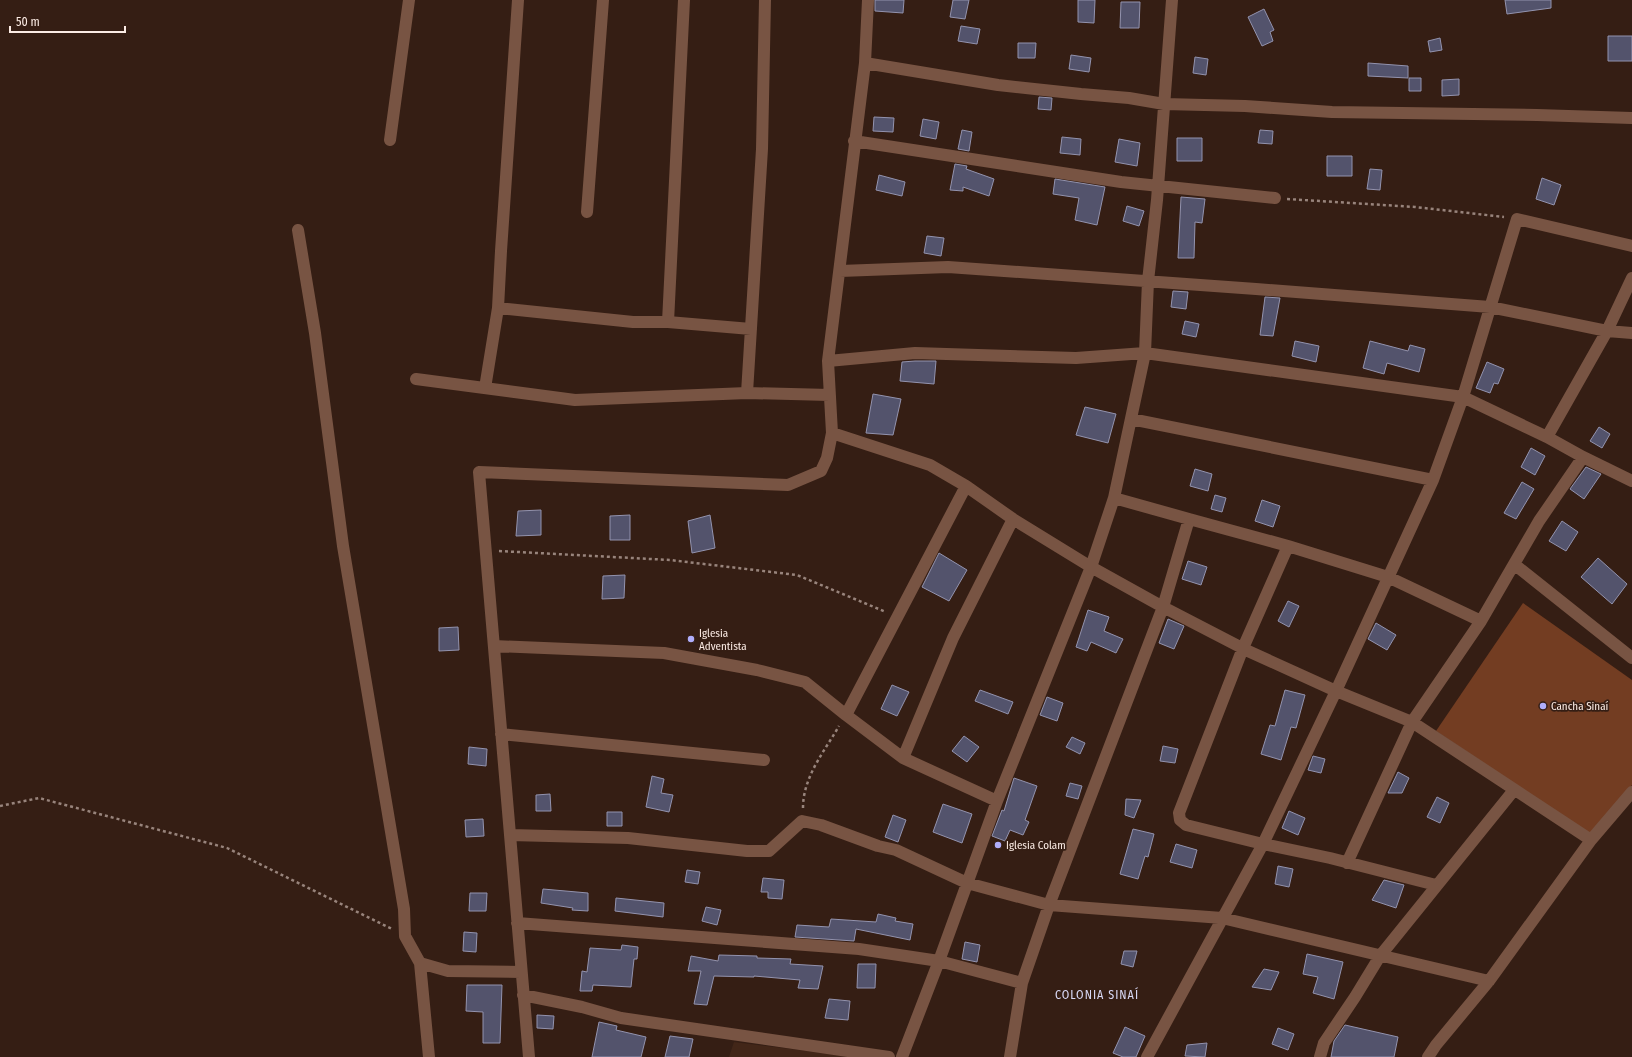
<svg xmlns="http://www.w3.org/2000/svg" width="1632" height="1057" font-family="'Fira Sans Condensed',sans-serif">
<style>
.built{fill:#422618}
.green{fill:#733d22}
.building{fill:#53536c;stroke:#9393ae}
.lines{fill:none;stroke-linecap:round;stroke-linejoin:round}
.path{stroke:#98847c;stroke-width:2.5;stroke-dasharray:3 3;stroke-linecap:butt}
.street{stroke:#785443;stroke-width:12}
.poi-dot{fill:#b0aefa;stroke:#351e14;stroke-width:1.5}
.labels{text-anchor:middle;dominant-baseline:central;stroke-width:3.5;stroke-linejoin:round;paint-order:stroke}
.poi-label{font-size:11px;fill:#fcece5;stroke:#351e14;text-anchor:start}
.neighbourhood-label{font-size:12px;letter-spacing:1px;fill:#d9d9f6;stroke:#351e14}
</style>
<rect width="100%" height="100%" fill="#351e14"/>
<path class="built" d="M734 1042 857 1057H729Z"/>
<path class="green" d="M1523 603 1632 680V785L1594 837 1436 731Z"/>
<path class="building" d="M875 0H904L903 13 875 11Z
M953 0H969L965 19 950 17Z
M1078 0H1095L1094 23 1078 22Z
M1505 0H1551V8L1507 14Z
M1121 2H1140L1139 28H1120Z
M1264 9 1274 30 1270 32 1273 41 1262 46 1248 17Z
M961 26 980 29 977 44 958 41Z
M1608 36H1632V61H1608Z
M1440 38 1442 50 1430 52 1428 41Z
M1018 43H1036L1035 58H1018Z
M1071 55 1091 58 1089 72 1069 69Z
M1195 57 1208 59 1206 75 1193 73Z
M1368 63 1408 66V78L1368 76Z
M1409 78H1421V91H1409Z
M1459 79V95L1442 96V80Z
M1039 97 1052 98 1051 110 1038 109Z
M874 117 894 118 893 132 873 131Z
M923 119 939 122 936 139 920 136Z
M962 130 972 132 969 151 958 149Z
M1260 130 1273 131 1272 144 1258 143Z
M1062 137 1081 139 1080 155 1060 153Z
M1177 138H1202V161H1177Z
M1119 139 1140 143 1137 166 1115 162Z
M1327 156H1352V176H1327Z
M955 164 967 166 966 169 994 179 989 196 963 187V191L950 190Z
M1370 169 1382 170 1380 190 1367 189Z
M879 175 905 182 902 196 876 190Z
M1542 178 1561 185 1554 205 1536 199Z
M1055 179 1105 187 1097 225 1075 220 1079 198 1053 194Z
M1181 197 1205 199 1202 223 1195 222 1194 258H1178Z
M1127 206 1144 211 1139 226 1123 221Z
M927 236 944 238 941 256 924 253Z
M1173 291 1188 292 1186 309 1171 307Z
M1265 297 1280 298 1273 336 1260 335Z
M1185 321 1199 324 1196 337 1182 334Z
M1295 341 1319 346 1316 362 1292 356Z
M1370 341 1408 351 1410 345 1425 349 1419 372 1387 363 1384 374 1363 368Z
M915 361H936L934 384 900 381 902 362Z
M1487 362 1504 369 1498 384 1494 383 1490 393 1476 388Z
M873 394 901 399 893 435 866 433Z
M1085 407 1116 414 1108 443 1076 435Z
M1599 427 1610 434 1602 448 1590 441Z
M1531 448 1545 456 1535 475 1521 467Z
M1586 467 1601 474 1584 499 1570 489Z
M1195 469 1212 474 1208 491 1190 486Z
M1522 482 1534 489 1516 519 1504 513Z
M1215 495 1226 498 1222 512 1211 509Z
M1262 500 1280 506 1273 527 1255 521Z
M541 510V535L516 536 518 511Z
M630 515V540H610V516Z
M710 515 715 548 692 553 688 521Z
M1562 521 1578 532 1566 551 1549 541Z
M939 553 967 570 949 601 922 587Z
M1598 558 1627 584 1612 604 1581 577Z
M1188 561 1207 567 1201 585 1182 579Z
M625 575 624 598 602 599 603 576Z
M1288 601 1299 606 1289 627 1278 621Z
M1088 610 1109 617 1104 631 1123 639 1116 653 1091 642 1087 651 1076 647Z
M1168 619 1184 626 1174 649 1159 643Z
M1376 623 1396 635 1387 650 1368 639Z
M458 627 459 650 439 651V628Z
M892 685 909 692 897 716 881 709Z
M980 690 1013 702 1008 714 975 701Z
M1285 690 1305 695 1296 728 1291 727 1281 760 1261 754 1270 725 1275 726Z
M1047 697 1063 703 1057 721 1040 715Z
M964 736 979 747 967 762 952 751Z
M1072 737 1085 743 1080 754 1066 747Z
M1163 746 1178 749 1175 763 1160 761Z
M469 747 487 749 486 766 468 764Z
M1313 756 1325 759 1321 773 1308 770Z
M1398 772 1409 778 1402 793H1388Z
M652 776 664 779 661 793 673 795 669 812 646 807Z
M1014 778 1037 786 1025 820 1029 822 1023 835 1010 830 1005 841 992 836 1002 810 1004 811Z
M1070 783 1082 786 1078 799 1066 796Z
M550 794 551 811H536V795Z
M1437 797 1449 803 1440 823 1427 817Z
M1126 799 1141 800 1134 818 1125 815Z
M943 804 972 814 962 843 933 832Z
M1289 811 1305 818 1298 835 1282 828Z
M607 812H622V826H607Z
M893 815 906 820 898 842 885 837Z
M483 819 484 836 466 837 465 820Z
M1133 829 1154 834 1148 857 1145 856 1138 879 1120 874Z
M1176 844 1197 850 1192 868 1170 862Z
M1278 866 1293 869 1289 887 1275 884Z
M687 870 700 872 698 884 685 882Z
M763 878 784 880 782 899 768 898V892H761Z
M1384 880 1404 885 1396 908 1372 900Z
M543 889 588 893V911L572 910 573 908 541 903Z
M470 893H487L486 911H469Z
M616 898 664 903 663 917 615 911Z
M706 907 721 910 717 925 702 921Z
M878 914 896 918 895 921 913 924 910 940 856 929 854 941 795 937 797 925 829 927 831 919 876 922Z
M464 932 477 933 476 952 463 951Z
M965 942 980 945 977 962 962 959Z
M622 945 638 947 637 959H634L631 987 593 985 592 991H580L582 971 587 972 590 948 621 950Z
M1124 951H1137L1133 967 1121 964Z
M1307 954 1343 962 1334 999 1313 993 1318 977 1303 974Z
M719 955 757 956V958L791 959 790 964 823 966 818 989 798 988 800 980 754 976V977L714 976 707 1005 694 1004 701 971H688L691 956 718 961Z
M858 964H876L875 988H857Z
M1264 969 1279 972 1271 990 1252 987Z
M467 985H502L500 1043H483V1012L466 1011Z
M829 999 850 1001 848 1020 825 1018Z
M537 1015 554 1016 553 1029 537 1028Z
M599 1022 617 1026 616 1030 646 1037 641 1057H592Z
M1345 1025 1398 1037 1394 1057H1331L1334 1041Z
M1125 1027 1145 1036 1136 1057H1123L1113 1053Z
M1278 1028 1294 1034 1288 1050 1272 1044Z
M670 1036 693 1039 689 1057H665Z
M1207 1043 1205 1057 1185 1056 1187 1045Z"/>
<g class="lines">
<path class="path" d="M1287 199 1415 207 1504 217
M499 551 670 560 797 575 886 612
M0 806 39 798 227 848 392 929
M803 808C803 777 824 752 839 726"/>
<path class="street" d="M865 63 998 85 1081 94 1129 98 1164 104 1245 106 1332 112 1537 115 1632 118
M390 140 409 0
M854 141 1121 182 1275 198
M587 212 603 0
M298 230 315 333 343 546 404 909 405 936 420 963 448 971 521 972
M840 271 948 267 1256 289 1490 307 1607 331 1632 333
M498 308 633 322H668L751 329
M668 322 684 0
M828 361 915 353 1076 358 1145 353 1463 397 1547 437 1583 457 1632 481
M416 379 575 400 747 393 830 395
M485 388 498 308 501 251 518 0
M747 393 762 149 765 0
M1131 419 1433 480
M832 433 930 465 966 486 1013 519 1091 567 1163 607 1248 651 1336 691 1412 722 1591 840
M1547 437 1607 331 1632 278
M1114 498 1189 519
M1288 546 1243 648 1179 813 1180 820 1186 825 1263 844 1330 858 1436 885
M1514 564 1632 658
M494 646 664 653 757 670 805 682 846 715 903 758 997 801
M846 715 966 486
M501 734 764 760
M903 758 953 638 1013 519
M510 835 628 838 747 851H769L802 821 821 825 878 846 896 850 967 883 1049 905 1222 918 1489 981
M1347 863 1412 722 1481 621 1539 521 1583 457
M517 923 859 949 939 961 1022 983
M420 963 429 1057
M523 995 582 1007 621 1018 889 1057
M529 1057 479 472 788 485 821 471 827 458 832 433 828 361 865 63 868 0
M902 1057 939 961 997 801 1091 567 1114 498 1145 353 1148 281 1157 200 1172 0
M1010 1057 1022 983 1049 905 1163 607 1189 519 1288 546 1388 577 1481 621
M1147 1057 1263 844 1336 691 1433 480 1463 397 1517 219 1632 246
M1320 1057 1324 1043 1355 997 1380 956 1514 790
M1428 1057 1436 1045 1489 981 1591 840 1632 792"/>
</g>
<g class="poi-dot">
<circle cx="691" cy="639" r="4"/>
<circle cx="1543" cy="706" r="4"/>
<circle cx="998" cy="845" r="4"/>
</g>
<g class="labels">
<g class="poi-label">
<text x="699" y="633">Iglesia<tspan x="699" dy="13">Adventista</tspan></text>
<text x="1551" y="706">Cancha Sinaí</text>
<text x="1006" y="845">Iglesia Colam</text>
</g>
<g class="neighbourhood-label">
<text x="1097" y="995">COLONIA SINAÍ</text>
</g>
</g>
<path d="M10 26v6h115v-6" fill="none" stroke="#fcece5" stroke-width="2"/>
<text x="16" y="26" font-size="12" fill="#fcece5" stroke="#351e14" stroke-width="3" paint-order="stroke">50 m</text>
</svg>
